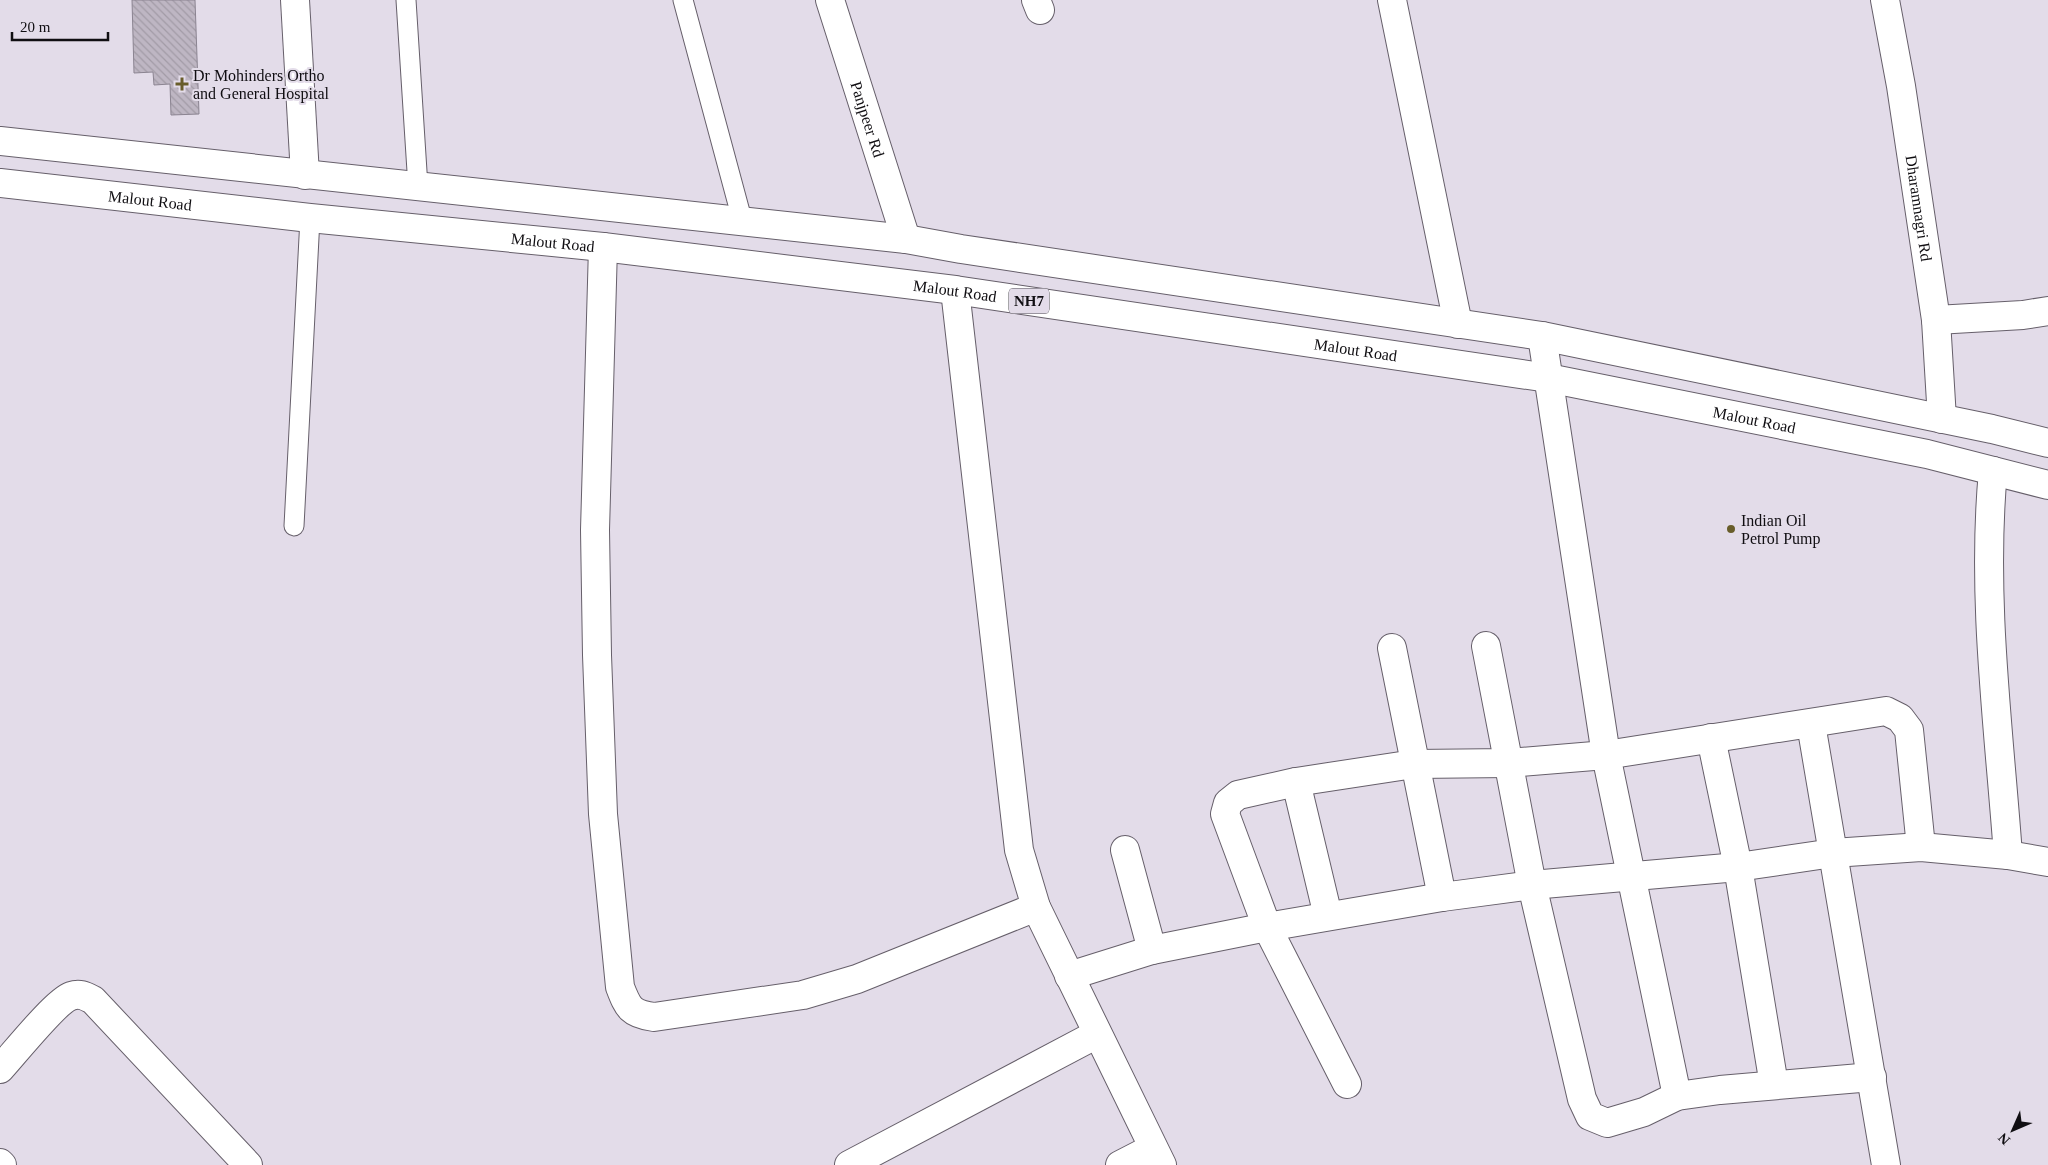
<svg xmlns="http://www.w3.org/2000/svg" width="2048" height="1165" font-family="Georgia,serif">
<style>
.building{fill:url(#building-back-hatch);stroke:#8b8491}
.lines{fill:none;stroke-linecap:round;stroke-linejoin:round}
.service-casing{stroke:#665f6a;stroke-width:21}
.minor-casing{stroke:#665f6a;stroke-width:30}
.tertiary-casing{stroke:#665f6a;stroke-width:30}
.trunk-casing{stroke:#665f6a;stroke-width:30}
.service{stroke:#fff;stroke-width:19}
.minor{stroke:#fff;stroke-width:28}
.tertiary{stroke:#fff;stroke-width:28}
.trunk{stroke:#fff;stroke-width:28}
.poi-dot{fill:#685d2a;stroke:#e3dce9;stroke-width:2}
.labels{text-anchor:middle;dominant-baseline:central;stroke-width:4;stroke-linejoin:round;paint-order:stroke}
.shield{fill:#e3dce9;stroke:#4f4c52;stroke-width:1}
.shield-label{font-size:15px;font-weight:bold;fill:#100e12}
.poi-label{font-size:16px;fill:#100e12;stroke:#e3dce9;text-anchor:start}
.street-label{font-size:16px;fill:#100e12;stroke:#e3dce9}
</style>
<defs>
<pattern id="building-back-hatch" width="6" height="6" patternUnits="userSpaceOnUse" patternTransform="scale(1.25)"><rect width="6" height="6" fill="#beb6c3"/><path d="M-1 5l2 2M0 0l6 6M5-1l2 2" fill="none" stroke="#a29ba6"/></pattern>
</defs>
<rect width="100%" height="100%" fill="#e3dce9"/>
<path class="building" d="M132 0H195L199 114 171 115 170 84 154 85 153 72 134 73Z"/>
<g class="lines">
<g class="service-casing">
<path id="service" d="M406 0 418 187
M683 0 743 223
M294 526 310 218"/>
</g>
<g class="minor-casing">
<g id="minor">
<path d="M295 0 305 175"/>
<path id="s1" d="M830 0 906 239"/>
<path d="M1036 0 1040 10"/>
<path d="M1392 0 1458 324"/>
<path d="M603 247 595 530 597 655 603 814 620 987C628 1008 631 1014 654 1017L803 995 857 979 1036 907"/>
<path d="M955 290 1019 850 1036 907 1162 1165"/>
<path d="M1936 320 2023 315 2048 311"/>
<path d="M1542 336 1606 755 1677 1096"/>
<path d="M1993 471C1981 598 1999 729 2008 855"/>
<path d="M1486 646 1532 885 1582 1099 1590 1116 1607 1123 1644 1112 1677 1096 1720 1090 1872 1077"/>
<path d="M1392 648 1442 897"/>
<path d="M1811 724 1886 1165"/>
<path d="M1711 738 1738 867 1774 1085"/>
<path d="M1296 782 1328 916"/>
<path d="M1125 850 1152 950"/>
<path d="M1069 976 1152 950 1267 927 1442 897 1532 885 1738 867 1833 853 1921 847 2008 855 2048 862"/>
<path d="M0 1069C13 1055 56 1001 71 996 80 993 85 996 93 1000L248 1165"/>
<path d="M1347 1084 1267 927 1225 814 1228 803 1238 795 1296 782 1414 764 1509 763 1606 755 1886 711 1900 718 1909 730 1921 847"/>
<path d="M0 1163 2 1165"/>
<path d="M849 1165 1097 1034"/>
<path d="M1120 1165 1153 1148"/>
</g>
</g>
<g class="tertiary-casing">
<g id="tertiary">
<path id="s2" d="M1885 0 1901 86 1936 320 1942 419"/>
</g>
</g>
<g class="trunk-casing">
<g id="trunk">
<path d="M0 141 906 239 961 249 1542 336 1992 429 2048 443"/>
<path id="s3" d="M0 183 310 218 603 247 955 290 1548 378 1927 454 2048 485"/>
</g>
</g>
<use href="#service" class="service"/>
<use href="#minor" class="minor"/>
<use href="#tertiary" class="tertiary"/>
<use href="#trunk" class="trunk"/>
</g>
<g class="poi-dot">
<path d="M179.5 76.5h5v5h5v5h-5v5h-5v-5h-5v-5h5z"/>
<circle cx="1731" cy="529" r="5"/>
</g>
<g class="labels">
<rect class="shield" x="1009" y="288.5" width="40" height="25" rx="4"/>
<g class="shield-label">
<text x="1029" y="301">NH7</text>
</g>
<g class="poi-label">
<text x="193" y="75">Dr Mohinders Ortho<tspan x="193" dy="18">and General Hospital</tspan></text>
<text x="1741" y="520">Indian Oil<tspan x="1741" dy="18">Petrol Pump</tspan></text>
</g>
<g class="street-label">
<text stroke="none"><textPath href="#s1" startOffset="125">Panjpeer Rd</textPath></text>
<text stroke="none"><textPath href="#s3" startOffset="151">Malout Road</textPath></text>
<text stroke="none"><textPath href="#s2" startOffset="211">Dharamnagri Rd</textPath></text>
<text stroke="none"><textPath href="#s3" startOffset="556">Malout Road</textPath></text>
<text stroke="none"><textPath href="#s3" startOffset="961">Malout Road</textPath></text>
<text stroke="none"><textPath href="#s3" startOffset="1366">Malout Road</textPath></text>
<text stroke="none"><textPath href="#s3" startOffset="1771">Malout Road</textPath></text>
</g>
</g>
<g transform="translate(2013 1130) rotate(225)" stroke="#e3dce9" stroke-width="4" paint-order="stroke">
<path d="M0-4L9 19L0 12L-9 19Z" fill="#100e12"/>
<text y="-8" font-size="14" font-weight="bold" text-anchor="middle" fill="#100e12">N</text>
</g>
<path d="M12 32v8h96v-8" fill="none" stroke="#100e12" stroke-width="2.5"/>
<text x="20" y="32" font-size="15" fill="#100e12" stroke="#e3dce9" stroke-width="4" paint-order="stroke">20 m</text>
</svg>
